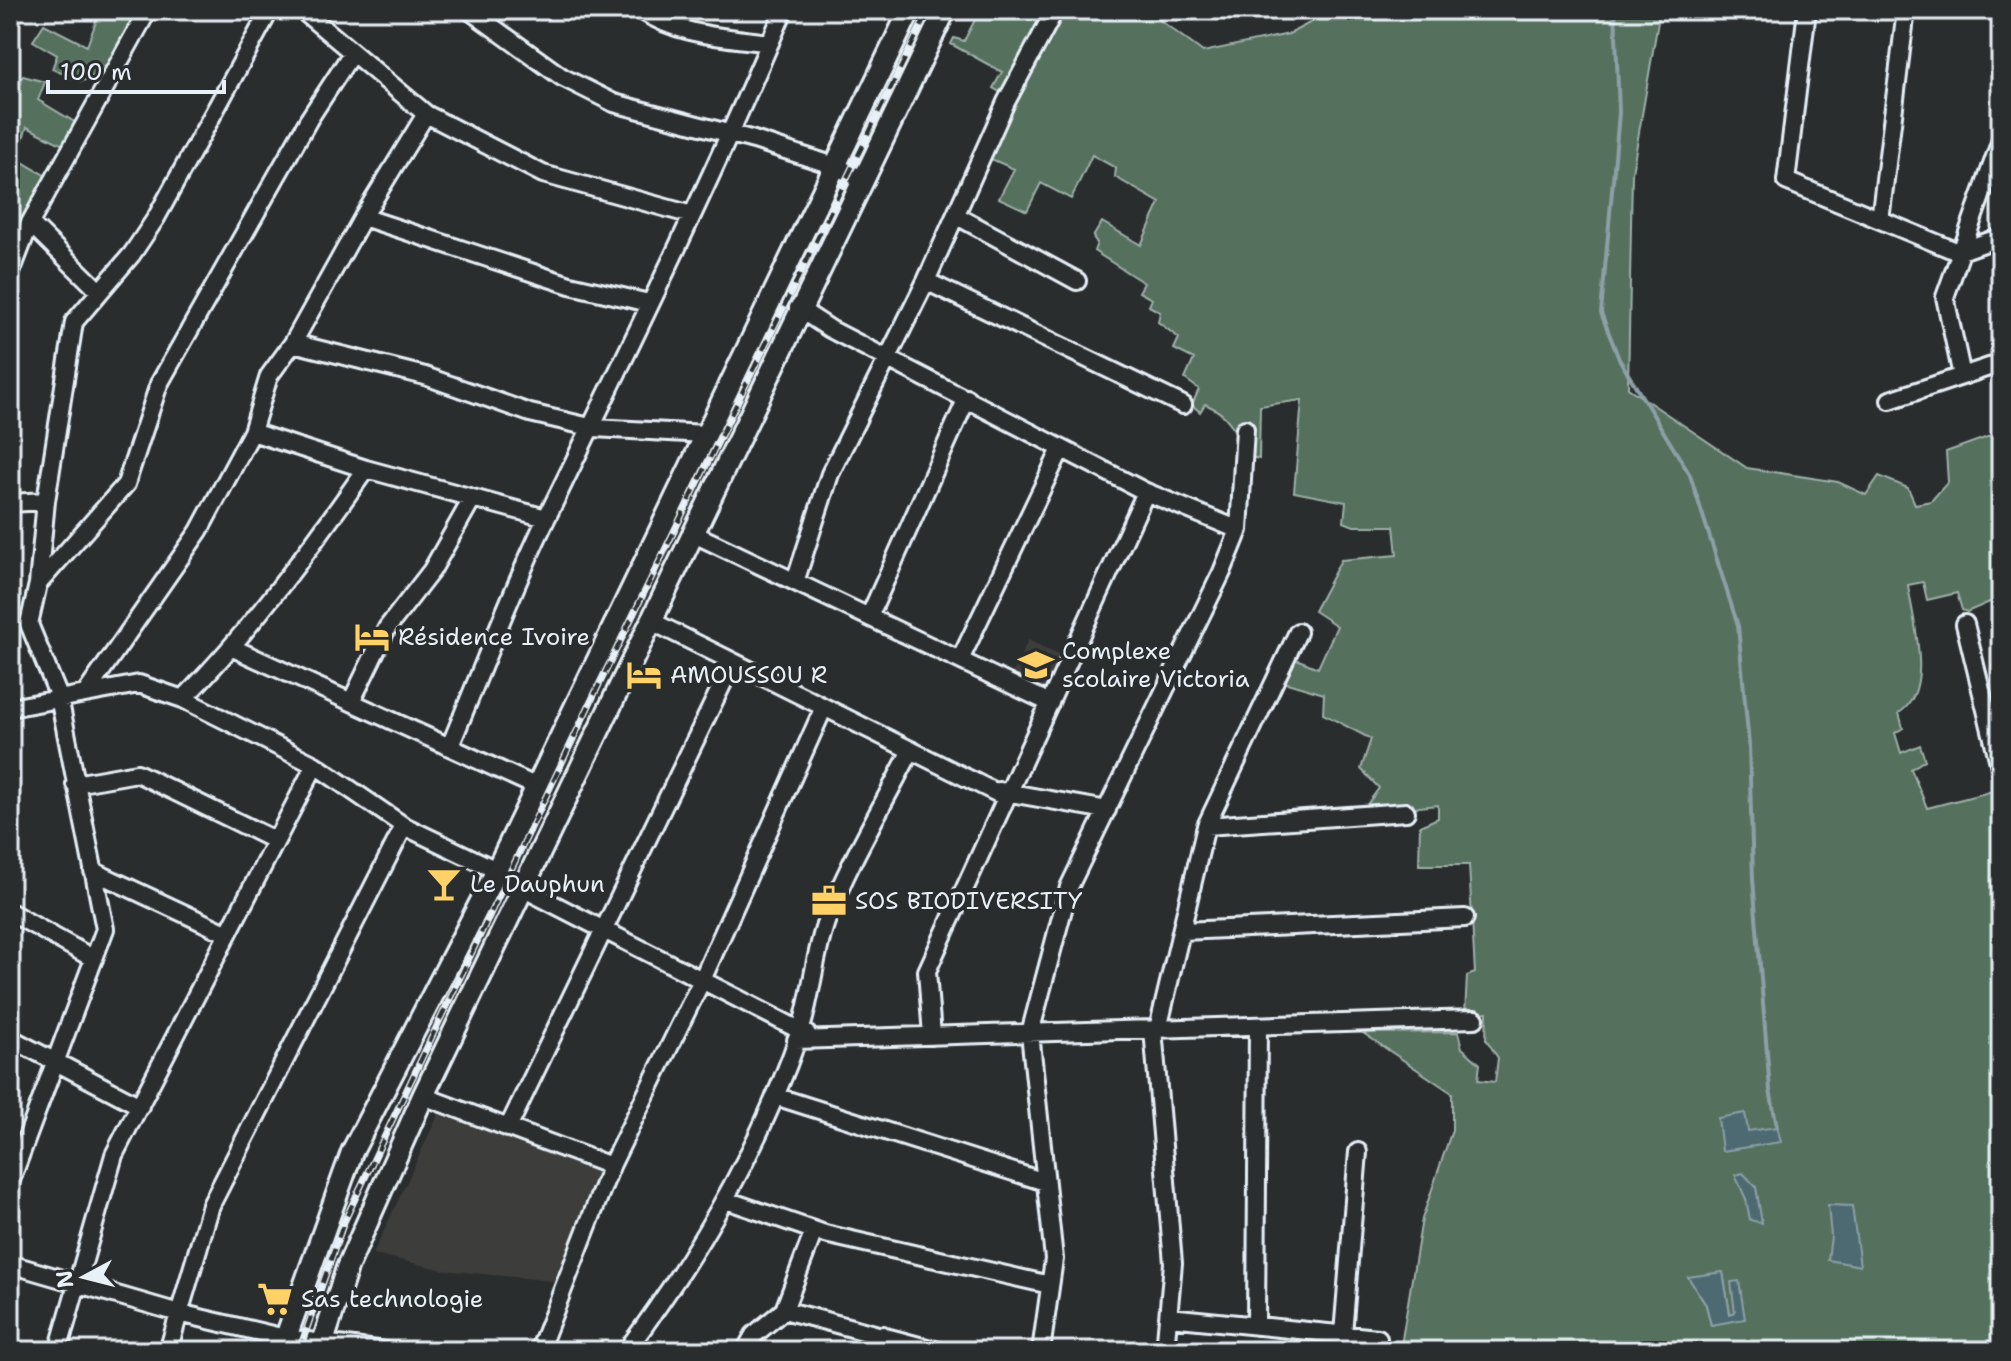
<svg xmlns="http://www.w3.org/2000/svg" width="2011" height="1361" font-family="'Shantell Sans',sans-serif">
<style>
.built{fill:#3e3e3a}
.green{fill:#556f5d;stroke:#9eb0aa;stroke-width:2;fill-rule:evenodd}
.water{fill:#4e6a72;stroke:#8ca0a8;stroke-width:2}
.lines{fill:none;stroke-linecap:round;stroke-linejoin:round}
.stream{stroke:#8ca0a8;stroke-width:4}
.minor-casing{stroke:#e8f1f8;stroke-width:22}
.major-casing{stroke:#e8f1f8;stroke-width:26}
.minor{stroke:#2a2d2e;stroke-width:16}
.major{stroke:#2a2d2e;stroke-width:20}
.rail-casing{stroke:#e8f1f8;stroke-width:7}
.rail{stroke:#2a2d2e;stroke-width:4;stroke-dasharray:12;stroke-linecap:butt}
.labels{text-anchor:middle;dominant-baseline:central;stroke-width:8;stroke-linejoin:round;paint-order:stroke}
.poi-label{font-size:24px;fill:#e8f1f8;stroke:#2a2d2e;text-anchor:start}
</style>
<rect width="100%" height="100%" fill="#2a2d2e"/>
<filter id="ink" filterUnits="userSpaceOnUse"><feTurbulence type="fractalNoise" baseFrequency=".0125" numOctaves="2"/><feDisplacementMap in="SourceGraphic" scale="16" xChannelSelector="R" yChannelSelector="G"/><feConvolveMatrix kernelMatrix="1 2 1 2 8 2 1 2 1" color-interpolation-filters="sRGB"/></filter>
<g filter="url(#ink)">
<path class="built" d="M1028 640 1060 655 1044 690 1012 675Z
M440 1111 600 1172 553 1281 444 1270 373 1254Z"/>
<path class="green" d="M80 10H136C124 34 111 77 80 81L52 69 57 55 33 41 44 24 87 46 96 22Z
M980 10H1146L1203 52 1289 34 1334 10H1660L1632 173 1628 388 1747 468 1838 482 1866 495 1879 476 1908 488 1915 504 1931 501 1948 482 1946 452 1993 435 1995 452 2001 453V597L1967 612 1962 610 1957 593 1927 600 1923 582 1908 585C1913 622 1935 690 1899 713L1903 728 1895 733 1901 753 1920 745 1925 760 1911 769 1927 808 2001 789V1351H1400L1422 1219 1452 1130V1093L1363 1033 1458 1032 1462 1048 1480 1064 1478 1080 1495 1082 1498 1058 1486 1039 1487 1012 1465 1014 1467 976 1475 973 1469 865H1419L1420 826 1438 818V805L1361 813 1379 788 1361 769 1371 739 1323 714 1324 694 1284 682 1294 658 1318 668 1337 626 1314 611 1341 560 1397 555 1394 526H1354L1344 522 1346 502 1294 492 1302 400 1260 406 1259 459 1239 454C1237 428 1228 414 1205 404L1200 412 1192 405 1199 389 1185 379 1194 359 1174 349 1179 338 1158 322 1160 312 1149 306 1152 299 1139 292 1144 283 1094 251 1097 243 1093 237 1102 222 1141 245 1160 203 1115 177 1116 168 1092 155 1071 199 1041 183 1027 211 999 198 1014 169 989 158 1016 101 993 88 1002 72 951 44 954 38 964 41ZM1723 1273 1730 1314 1735 1313 1711 1325 1706 1305 1689 1278Z
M23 76 45 82 38 100 76 123 65 146 27 127 16 158 46 176 21 233 10 229V94Z"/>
<path class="water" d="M1745 1113 1748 1131 1777 1127 1781 1142 1722 1151 1718 1118Z
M1743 1173 1756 1187 1762 1223 1750 1220 1746 1199 1735 1175Z
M1828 1205 1852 1206 1860 1266 1828 1260 1831 1236Z
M1723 1272 1730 1314 1735 1312 1731 1282 1739 1281 1745 1319 1711 1325 1706 1305 1688 1277Z"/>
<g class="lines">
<path class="stream" d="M1615 10 1619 113 1601 313 1619 359 1690 475 1738 626 1749 745 1753 879 1770 1090 1777 1127"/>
<g class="minor-casing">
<path id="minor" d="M302 10 426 114 543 174 692 215
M469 10 562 77 614 103 754 140 835 166 862 179
M641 10C680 36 724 37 770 43
M1807 10 1786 181 1958 252 2001 237
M957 216 1077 281
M363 217 570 285 649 303
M1880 220 1906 10
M30 223 98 290
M10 275 30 223 148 10
M926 281 1183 405
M798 308 830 329 1146 492 1239 530 1222 572 1069 887 1030 1033 1054 1259 1041 1351
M293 343 425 376 530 413 594 428 706 434
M1962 376 1945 297 2001 140
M1890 400 2001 363
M252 432 366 469 546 518
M10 503 46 501
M1239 530 1245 429
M692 533 1050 703
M795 582 830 474 926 281 1006 102 1055 10
M38 584 126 484 159 384 309 119 352 53
M869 617 967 398
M651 621 1005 797
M1965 624 2001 771
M233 648 535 786
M960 660 1061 449
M86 693 199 531 252 432 269 376 293 343 363 217 426 114
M183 699C252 629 309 550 366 469
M352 700 387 628 432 570 472 499
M10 708 139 684 183 699 315 765 404 826 496 870
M450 746C482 670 511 591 547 517 629 349 711 182 784 10
M75 784 137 773 276 841
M999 791 1107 810
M1206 826 1406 812
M93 871 228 934
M524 889 807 1034
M10 912 94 959
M1182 931 1465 918
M1153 1029 1173 1263 1165 1351
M1158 1029 1206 826 1298 632
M932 1036 927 971 1146 492
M10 1038 140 1106
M796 1040 1475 1019
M423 1096 611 1166
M775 1096 1045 1182
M508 1128 733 662
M10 1183 105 929 59 697 29 624 38 584 46 501 74 322 132 254 156 218 270 10
M726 1200 825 1234 1050 1285
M10 1264 179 1313 285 1338 384 1351
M784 1310 938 1351
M1169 1317 1378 1338
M1256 1326 1258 1026
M1343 1334 1358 1152
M58 1351 114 1155 315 765
M168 1351 211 1205 404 826
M539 1351 611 1166 702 980 824 707
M626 1351C699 1253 760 1148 800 1032 812 995 814 955 827 919 849 861 883 806 911 750
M745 1351 754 1335 784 1310 814 1231
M874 1351 883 1335"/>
</g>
<g class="major-casing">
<path id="major" d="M281 1351 352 1152 492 880 910 10
M320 1351 347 1268 423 1096 945 10"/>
</g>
<use href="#minor" class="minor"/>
<use href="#major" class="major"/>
<g class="rail-casing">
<path id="rail" d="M299 1351 344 1222 595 693 929 10"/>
</g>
<use href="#rail" class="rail"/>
</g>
</g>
<defs>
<g id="hotel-bare" transform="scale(2.76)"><path d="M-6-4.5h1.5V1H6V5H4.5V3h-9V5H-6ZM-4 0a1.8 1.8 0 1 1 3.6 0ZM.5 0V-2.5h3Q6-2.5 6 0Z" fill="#ffd166" stroke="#2a2d2e" stroke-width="2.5" paint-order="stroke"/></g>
<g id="school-bare" transform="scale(2.76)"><path d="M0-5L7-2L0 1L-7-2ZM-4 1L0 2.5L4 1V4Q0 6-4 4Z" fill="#ffd166" stroke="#2a2d2e" stroke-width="2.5" paint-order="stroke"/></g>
<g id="bar-bare" transform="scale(2.76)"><path d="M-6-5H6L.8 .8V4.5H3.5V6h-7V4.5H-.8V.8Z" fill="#ffd166" stroke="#2a2d2e" stroke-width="2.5" paint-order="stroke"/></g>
<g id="office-bare" transform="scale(2.76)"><path d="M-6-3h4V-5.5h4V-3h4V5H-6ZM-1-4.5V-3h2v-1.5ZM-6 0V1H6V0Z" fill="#ffd166" stroke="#2a2d2e" stroke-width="2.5" paint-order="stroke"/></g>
<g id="supermarket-bare" transform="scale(2.76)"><path d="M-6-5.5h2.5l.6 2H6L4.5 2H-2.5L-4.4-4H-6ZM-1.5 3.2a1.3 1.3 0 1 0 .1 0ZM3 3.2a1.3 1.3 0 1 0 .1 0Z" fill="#ffd166" stroke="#2a2d2e" stroke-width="2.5" paint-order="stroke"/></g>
</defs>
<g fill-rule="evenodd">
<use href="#hotel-bare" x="372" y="637"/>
<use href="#school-bare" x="1036" y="665"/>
<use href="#hotel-bare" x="644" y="675"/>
<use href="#bar-bare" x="444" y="884"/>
<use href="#office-bare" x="829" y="901"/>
<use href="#supermarket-bare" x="275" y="1299"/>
</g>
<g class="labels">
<g class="poi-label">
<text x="398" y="637">Résidence Ivoire</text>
<text x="1062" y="651">Complexe<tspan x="1062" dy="28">scolaire Victoria</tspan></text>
<text x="670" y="675">AMOUSSOU R</text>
<text x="470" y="884">Le Dauphun</text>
<text x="855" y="901">SOS BIODIVERSITY</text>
<text x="301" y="1299">Sas technologie</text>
</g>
</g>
<rect width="2011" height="1361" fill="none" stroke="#2a2d2e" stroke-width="40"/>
<rect x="20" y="20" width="1971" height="1321" fill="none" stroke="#e8f1f8" stroke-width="3" filter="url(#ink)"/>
<g transform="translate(84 1277) rotate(263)" stroke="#2a2d2e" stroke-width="6" paint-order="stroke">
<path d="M0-6L14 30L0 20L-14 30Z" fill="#e8f1f8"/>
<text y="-12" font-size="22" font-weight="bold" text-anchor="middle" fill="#e8f1f8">N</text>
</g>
<path d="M48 80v12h176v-12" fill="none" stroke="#e8f1f8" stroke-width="4"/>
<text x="60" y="80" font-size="24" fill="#e8f1f8" stroke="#2a2d2e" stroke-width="6" paint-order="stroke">100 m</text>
</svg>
